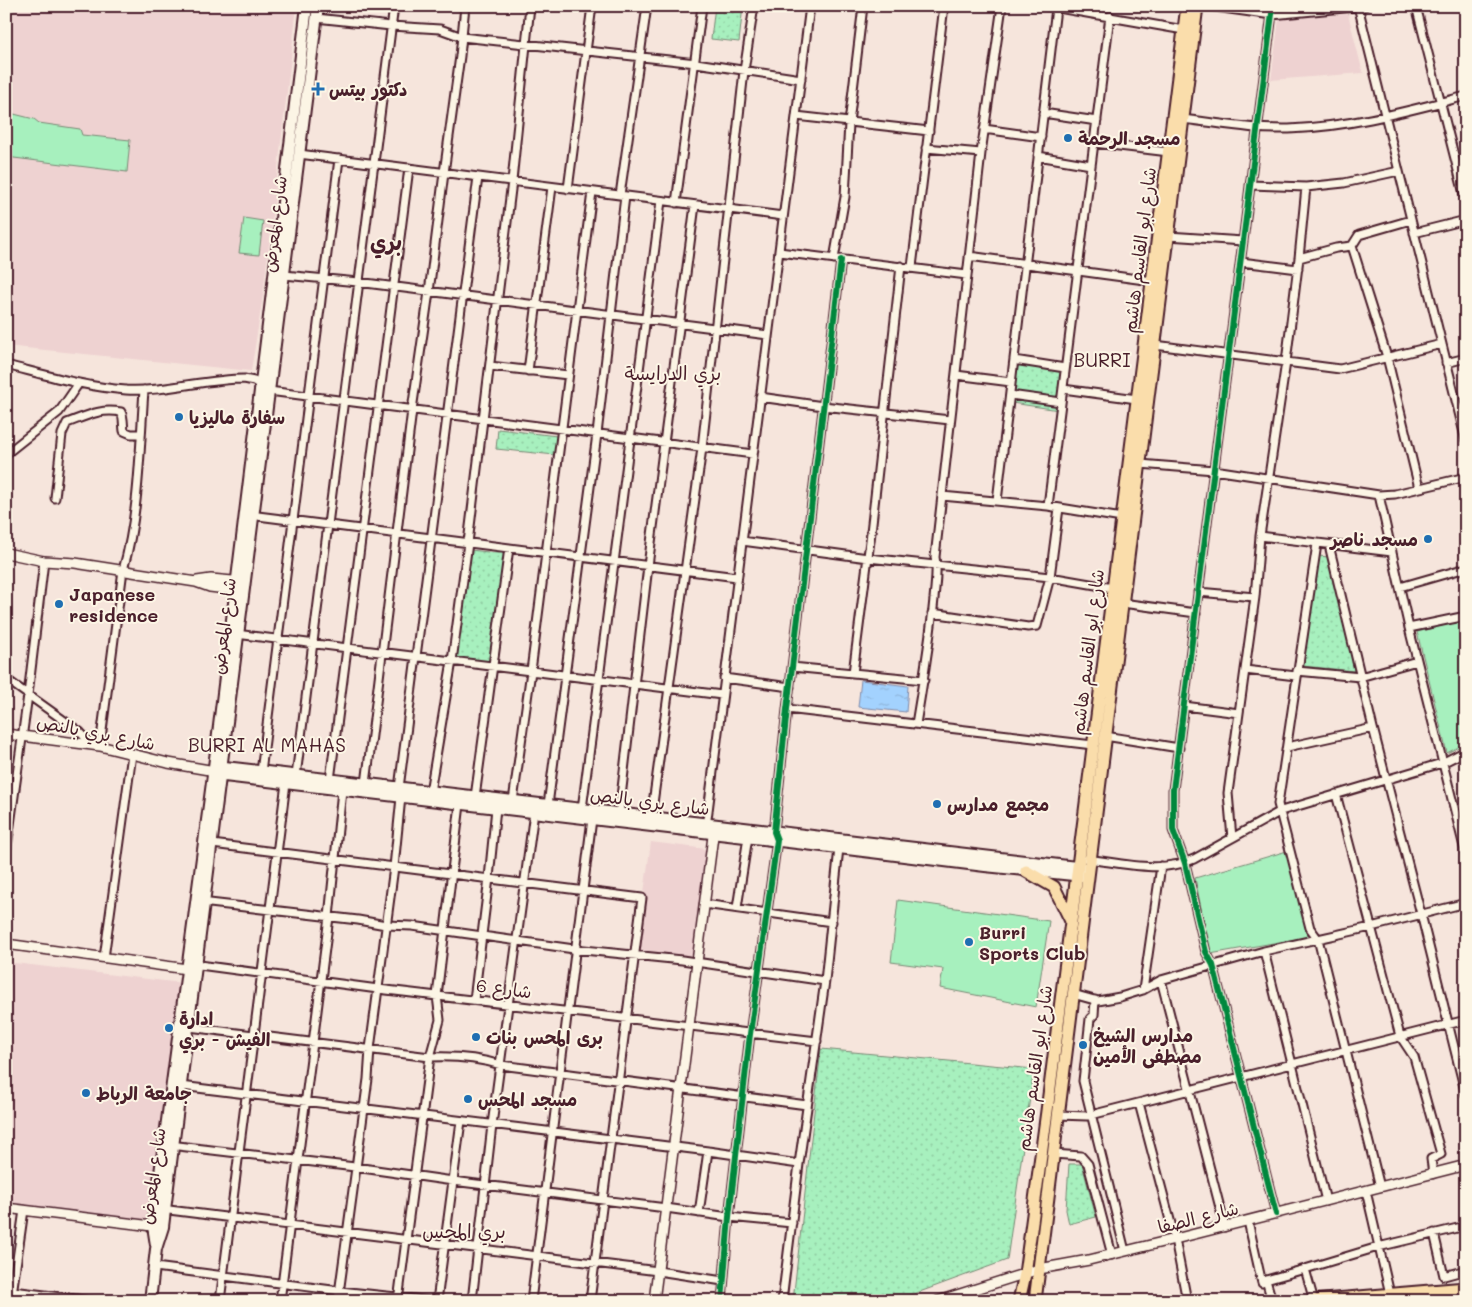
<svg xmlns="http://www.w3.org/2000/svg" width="1472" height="1307" font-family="Mali,'Playpen Sans Arabic',sans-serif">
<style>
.built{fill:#eed2d1}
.green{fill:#a7f0be;stroke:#788874}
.park{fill:url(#park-dots);stroke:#788874}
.water{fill:url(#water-ripples);stroke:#7f8aaa}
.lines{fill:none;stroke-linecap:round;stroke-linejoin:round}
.minor-casing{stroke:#4a1f2b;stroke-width:11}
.tertiary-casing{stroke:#4a1f2b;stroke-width:12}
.secondary-casing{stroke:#4a1f2b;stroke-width:14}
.primary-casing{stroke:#4a1f2b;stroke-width:15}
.minor{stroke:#fcf5e5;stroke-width:7}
.tertiary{stroke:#fcf5e5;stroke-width:9}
.secondary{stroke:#fcf5e5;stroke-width:10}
.primary{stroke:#faddab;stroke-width:11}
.cycleway-casing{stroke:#fcf5e5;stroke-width:9}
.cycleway{stroke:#00873e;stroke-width:6}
.poi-dot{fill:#1f6fb2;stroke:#fcf5e5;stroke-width:2}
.labels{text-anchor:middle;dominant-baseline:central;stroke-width:4;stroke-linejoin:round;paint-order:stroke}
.poi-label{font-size:18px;font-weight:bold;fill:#4a1f2b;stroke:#fcf5e5;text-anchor:start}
.street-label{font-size:18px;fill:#4a1f2b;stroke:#fcf5e5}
.neighbourhood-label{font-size:19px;fill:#4a1f2b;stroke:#fcf5e5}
.district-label{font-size:22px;font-weight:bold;fill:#4a1f2b;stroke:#fcf5e5}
</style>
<defs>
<pattern id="park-dots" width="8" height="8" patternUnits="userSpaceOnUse" patternTransform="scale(1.25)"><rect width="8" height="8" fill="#a7f0be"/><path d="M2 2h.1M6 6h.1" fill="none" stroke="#91cda3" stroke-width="1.8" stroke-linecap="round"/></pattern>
<pattern id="water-ripples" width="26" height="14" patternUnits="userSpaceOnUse" patternTransform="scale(1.25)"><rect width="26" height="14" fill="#a3d2fe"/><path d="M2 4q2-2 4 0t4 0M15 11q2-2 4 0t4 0" fill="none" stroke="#8eb4da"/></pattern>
</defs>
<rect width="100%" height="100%" fill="#f6e5dc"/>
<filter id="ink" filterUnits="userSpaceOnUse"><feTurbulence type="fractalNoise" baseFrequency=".02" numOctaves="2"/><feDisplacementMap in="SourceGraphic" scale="10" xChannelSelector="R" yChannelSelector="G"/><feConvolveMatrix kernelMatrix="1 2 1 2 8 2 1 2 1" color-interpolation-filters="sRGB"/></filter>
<g filter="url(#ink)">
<path class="built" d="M6 6H297L263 296 251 371 6 346Z
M1348 14 1363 73 1271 80 1279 19Z
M651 842 706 849 694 958 636 951Z
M6 962 181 983 150 1221 6 1204Z"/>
<path class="green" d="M6 112 34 119 39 123 80 129 82 135 130 140 127 172 6 157Z
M244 218 263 221 259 255 239 253Z
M1466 620V743L1447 753 1417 632Z
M1287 851 1308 937 1210 954 1195 878Z
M898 900 1049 921 1036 1007 940 988 943 969 891 962Z"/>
<path class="park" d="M715 6H743L739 42 711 39Z
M1017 362 1066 369 1059 410 1012 403Z
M498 429 557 436 555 455 496 449Z
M470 550 506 554 491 664 456 659Z
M1317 556 1330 557 1355 671 1302 666Z
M821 1049 1034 1069 1007 1260 895 1301H793Z
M1069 1164H1082L1096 1217 1069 1224 1066 1210Z"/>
<path class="water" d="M861 680 908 686 906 712 858 707Z"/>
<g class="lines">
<g class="minor-casing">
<path id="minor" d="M1047 6 1184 30
M1208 6 1272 15 1365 6
M1273 6 1173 790V830L1185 863 1206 952 1213 965 1276 1214
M1358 6 1466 441
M1416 6 1466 202
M316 18 391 26 440 29 462 37 696 63 801 79
M1043 113 1097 121
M796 116 929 131
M1183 119C1218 123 1254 130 1289 129 1350 127 1407 111 1466 96
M984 129 1041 137
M1094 143 1169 152
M926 148 981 153
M299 154 783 216
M1038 156 1091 165
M1250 185 1306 187 1344 183 1399 171
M568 189 592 6
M620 195 647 6
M676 203 702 6
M1414 233 1466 220
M1168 236 1243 241
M1352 246 1387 357 1419 488
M779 252 967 275
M969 256 1152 281
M1299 258 1336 248 1352 246 1359 235 1411 220
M834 259 845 197 849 123 863 6
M1241 262 1298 269
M912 267 944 6
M284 275 358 282 768 335
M1155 345 1340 369 1442 344
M1014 360 1065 368
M1446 363 1466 358
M6 365C46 375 85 387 126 390 166 392 205 379 244 379L254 381 269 391 753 454
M490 366 568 375
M528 371 552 187
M956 375 1011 382
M1063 389 1137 399
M1010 395 1061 402
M760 397 823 406 950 420
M6 454 59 412 79 383
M1140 464 1214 470 1379 495 1395 494 1466 477
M1379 495 1409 628 1466 855
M942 496 1048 506 1122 518
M55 498 62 434 67 423C86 416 100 408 121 412 124 417 123 425 124 431L131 434H141
M997 501 1056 8
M1048 506 1110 16
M250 515 737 577
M1260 536 1392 552
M742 541 868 558 1050 577 1113 588
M1317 544 1278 804 1310 928 1318 939 1380 1187
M1329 545 1373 728 1421 914 1466 1095
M1400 587 1466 568
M1198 592 1255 597
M1122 603 1196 613
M932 613 1028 627 1037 626 1050 577 1059 508
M1409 628 1466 616
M236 634 722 695
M792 667 924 680
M1245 670 1296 676
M1297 671 1360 677 1417 661
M853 673 870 541 901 266
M724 678 790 687
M6 679 80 732 92 745
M1184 706 1239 713
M787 709 1093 745
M916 724C923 682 930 641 934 599 935 585 938 571 935 557L981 153 1002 6
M1105 736 1179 748
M100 746 123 570C139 515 140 447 144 390
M1287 747 1373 728
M261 772 339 159
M296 776 394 6
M330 780 409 168
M366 784 412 410 429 292 444 173 460 56 465 6
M399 788 478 177
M430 792 452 661 468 543 512 181 530 6
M1336 794 1400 1036 1414 1057 1441 1154 1431 1159 1433 1174
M475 797 509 548
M513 801 531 671 592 192
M548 805 597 434 625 196
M582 809 661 201
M619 814 648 566 695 205
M651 818 702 448 744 71 754 6
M706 827 810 6
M1232 838 1228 793 1255 597 1260 536 1286 362 1299 258 1306 187
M212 844 642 898 590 1301
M6 854 28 695 44 561
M1087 859C1121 863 1161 874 1194 859L1281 811 1442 763 1466 751
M201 902 358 920 386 925 412 926 574 949 682 960 825 981
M704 904 832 922
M737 908 748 837
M1264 951 1326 1201
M104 958 132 754
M192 964 378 989 817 1041
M1161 980 1225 1227
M1143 990 1161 866
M1073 994 1098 1001 1120 997 1143 990 1161 980 1264 951 1371 927 1466 903
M474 1000 489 878 496 808
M1095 1000 1094 1015 1090 1019 1083 1081 1125 1251
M189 1027 430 1057C453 1056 478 1058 501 1065L807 1105
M181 1086 708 1151 799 1164
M1139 1103 1175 1239 1187 1301
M1058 1115 1087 1116 1466 1020
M170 1145 355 1167 453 1181 666 1208 729 1217 792 1223
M1053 1154 1081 1156 1088 1164 1112 1255
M1366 1191 1390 1294
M161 1209 658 1271 723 1281
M699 1213 708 1151
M1248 1221 1261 1279 1262 1283 1266 1280 1272 1301
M1434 1233 1444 1276 1466 1270
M155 1267 340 1291 433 1301
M1266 1280 1305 1269
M13 1291 92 1301
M11 1301 24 1210
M220 1301 286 783
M280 1301 329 917 342 790
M338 1301 368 1079 370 1049 394 867 401 797
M398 1301 430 1057 440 1020 437 996 460 804
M437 1301 461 1121
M472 1301 492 1125 534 812
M531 1301 592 819
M722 1301 729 1217 750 1034 777 840 774 832 787 709 841 260
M782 1301 799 1164 825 981 839 848
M1314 1301 1305 1269 1378 1247 1466 1226"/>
</g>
<g class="tertiary-casing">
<path id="tertiary" d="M6 553 44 561 75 563 196 582 210 587 242 591
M197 581 211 579 243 582
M6 734 100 746 168 763 209 770 213 775
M6 944 194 970
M6 1208 160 1227
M654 1301 714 828
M938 1301 1039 1269 1089 1260 1175 1239 1466 1165"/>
</g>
<g class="secondary-casing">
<path id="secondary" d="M216 766 1085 868
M216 775 839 848 985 866 1083 876
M156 1245 153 1226 213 775 307 6
M150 1301 156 1249 163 1227 165 1210 318 6"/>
</g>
<g class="primary-casing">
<path id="primary" d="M1026 871 1054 887 1070 919
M1019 1301 1025 1274 1047 1111 1187 6
M1035 1301 1197 6
M1311 1301 1466 1288
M1463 1301 1466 1300"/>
</g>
<use href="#minor" class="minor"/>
<use href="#tertiary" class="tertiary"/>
<use href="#secondary" class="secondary"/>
<use href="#primary" class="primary"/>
<g class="cycleway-casing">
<path id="cycleway" d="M1273 6 1173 790V830L1185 863 1206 952 1213 965 1276 1214
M722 1301 729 1217 750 1034 777 840 774 832 787 709 841 260"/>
</g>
<use href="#cycleway" class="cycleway"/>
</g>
</g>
<g class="poi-dot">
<path d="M315.5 81.5h5v5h5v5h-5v5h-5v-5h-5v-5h5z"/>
<circle cx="1068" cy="138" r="5"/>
<circle cx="179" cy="417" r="5"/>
<circle cx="1428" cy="539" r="5"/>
<circle cx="59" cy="604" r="5"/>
<circle cx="937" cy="804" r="5"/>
<circle cx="969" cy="942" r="5"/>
<circle cx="169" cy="1028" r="5"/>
<circle cx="476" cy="1037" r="5"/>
<circle cx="1083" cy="1045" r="5"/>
<circle cx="86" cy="1093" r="5"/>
<circle cx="468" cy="1099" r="5"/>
</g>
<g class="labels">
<g class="poi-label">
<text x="329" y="89">دكتور بيتس</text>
<text x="1078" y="138">مسجد الرحمة</text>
<text x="189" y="417">سفارة ماليزيا</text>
<text x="1418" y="539" text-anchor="end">مسجد ناصر</text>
<text x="69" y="594">Japanese<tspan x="69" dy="21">residence</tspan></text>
<text x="947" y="804">مجمع مدارس</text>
<text x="979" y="932">Burri<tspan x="979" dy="21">Sports Club</tspan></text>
<text x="179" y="1018">ادارة<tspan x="179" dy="21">الفيش - بري</tspan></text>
<text x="1093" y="1035">مدارس الشيخ<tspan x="1093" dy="21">مصطفى الأمين</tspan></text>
<text x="486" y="1037">برى المحس بنات</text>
<text x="96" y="1093">جامعة الرباط</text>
<text x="478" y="1099">مسجد المحس</text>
</g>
<g class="street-label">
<text transform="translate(274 224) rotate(-83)">شارع المعرض</text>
<text transform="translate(1139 250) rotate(-83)">شارع ابو القاسم هاشم</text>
<text transform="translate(223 626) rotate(-83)">شارع المعرض</text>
<text transform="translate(1087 652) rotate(-83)">شارع ابو القاسم هاشم</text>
<text transform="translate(96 732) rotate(11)">شارع بري بالنص</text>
<text transform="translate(650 801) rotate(7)">شارع بري بالنص</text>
<text transform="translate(504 988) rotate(7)">شارع 6</text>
<text transform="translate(1034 1068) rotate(-82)">شارع ابو القاسم هاشم</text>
<text transform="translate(152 1176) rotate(-82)">شارع المعرض</text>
<text transform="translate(1198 1217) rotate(-14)">شارع الصفا</text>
</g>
<g class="neighbourhood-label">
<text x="1102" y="359">BURRI</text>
<text x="673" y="372">بري الدرايسة</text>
<text x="267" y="744">BURRI AL MAHAS</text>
<text x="464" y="1230">بري المحس</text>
</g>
<g class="district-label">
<text x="386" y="241">بري</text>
</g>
</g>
<rect width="1472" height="1307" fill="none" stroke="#fcf5e5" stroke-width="25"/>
<rect x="12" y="12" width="1447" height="1282" fill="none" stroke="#4a1f2b" stroke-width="2" filter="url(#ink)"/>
</svg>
